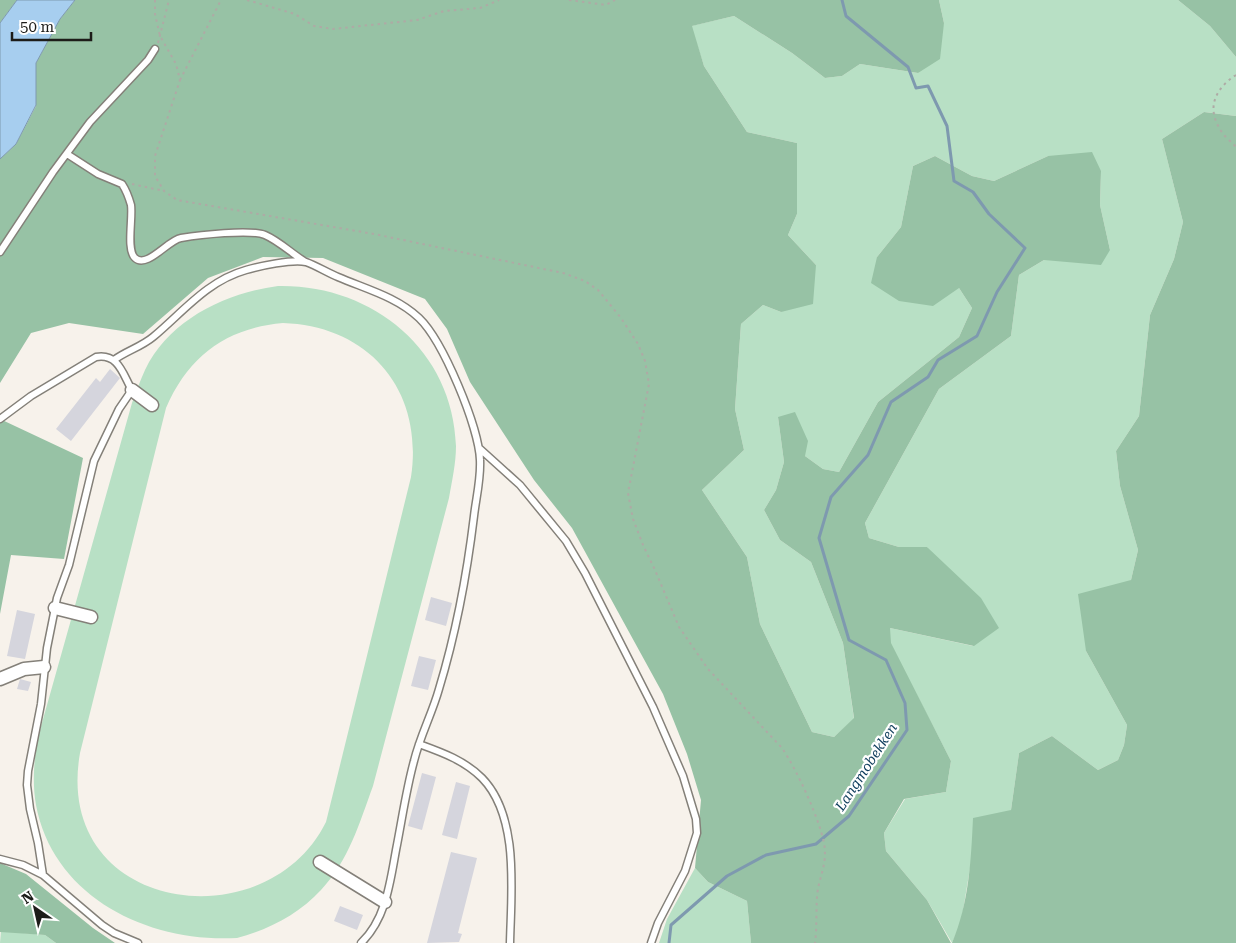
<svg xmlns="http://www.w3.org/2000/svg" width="1236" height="943" font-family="'Roboto Serif',serif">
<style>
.green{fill:#b8e0c5;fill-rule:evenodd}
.forest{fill:#97c2a5}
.water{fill:#a7ceef;stroke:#7e99af}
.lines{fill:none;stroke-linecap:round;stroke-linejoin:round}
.stream{stroke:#7e99af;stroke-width:3}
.building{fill:#d5d5dd}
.service-casing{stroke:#848079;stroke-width:9}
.minor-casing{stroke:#848079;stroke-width:15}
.path{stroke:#aeaaa5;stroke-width:2;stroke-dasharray:2.5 4;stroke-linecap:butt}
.service{stroke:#fff;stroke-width:6}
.minor{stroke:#fff;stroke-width:12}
.labels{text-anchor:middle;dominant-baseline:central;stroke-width:4.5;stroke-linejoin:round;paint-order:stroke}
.water-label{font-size:14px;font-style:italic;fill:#0d3c5b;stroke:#fff}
</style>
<rect width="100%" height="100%" fill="#f7f2eb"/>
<path class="green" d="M939 0H1178L1210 26 1236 57V116L1204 112 1162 139 1183 222 1174 259 1150 315 1139 416 1116 451 1120 486 1138 550 1131 580 1086 651 1127 725 1124 745 1118 760 1098 770 1052 736 1019 753 1011 810 971 862 961 923 952 943 927 900 886 851 884 833 905 799 946 792 951 761 890 643V628L973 646 927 547H899L869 538 865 523 939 389 1011 336 1019 275 1044 260 1110 250 1100 205 1101 171 1048 156 994 181 972 176 935 156 913 166 901 227 877 257 959 288 972 308 959 337 878 402 839 472 823 469 805 456 778 417 784 462 776 490 764 510 780 540 811 562 843 643 854 719 834 737 812 732 760 624 747 557 702 490 744 450 735 409 741 324 763 305 781 312 816 265 788 235 797 214V143L747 132 704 66 691 26 734 16 792 53 825 78 842 76 860 64 918 73 944 23Z
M278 286C371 284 453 349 456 446 456 463 452 481 449 498L373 786C359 824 349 860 321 890 299 914 268 930 237 938 146 943 53 896 36 805 32 782 34 760 38 737L132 403C136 392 140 381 145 370 169 320 225 293 278 286ZM283 323C370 326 424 391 411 477L326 822C266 943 52 913 80 753L166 408C189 355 227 328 283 323Z
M695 868 708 882 747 901 751 943H659L667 919Z
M1 931 45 935 56 943H0Z"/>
<path class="forest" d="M0 0H17L0 23Z
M75 0H939L944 23 940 59 918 73 860 64 842 76 825 78 792 53 734 16 692 26 704 66 747 132 797 143V214L788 235 816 265 813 304 781 312 763 305 741 324 735 409 744 450 702 490 747 557 760 624 812 732 834 737 854 718 843 643 811 562 780 540 764 510 776 490 784 462 778 417 795 412 808 441 805 456 823 469 839 472 878 402 959 337 972 308 959 288 933 306 899 301 871 283 877 257 901 227 913 166 935 156 972 176 994 181 1048 156 1092 152 1101 171 1100 205 1110 250 1101 265 1044 260 1019 275 1011 336 939 389 865 523 869 538 899 547H927L981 598 999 628 974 646 890 628 891 643 951 761 946 792 904 799 884 833 886 851 927 900 951 943H751L747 901 708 882 695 868 701 800 687 754 663 694 572 528 534 480 470 382 447 329 425 299 323 258 263 257 208 278 143 334 69 323 31 333 0 383V159L16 144 36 106V63L60 19Z
M1178 0H1236V57L1210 26Z
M1204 112 1236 116V943H952C969 903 971 861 973 818L1011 810 1019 753 1052 736 1098 770 1118 760 1124 745 1127 725 1086 651 1078 594 1131 580 1138 550 1120 486 1116 451 1139 416 1150 315 1174 259 1183 222 1162 139Z
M0 419 83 458 64 559 11 555 0 614Z
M0 863 26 874 93 928 115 943H56L45 935 0 932Z"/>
<path class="water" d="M17 0H75L60 19 36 63V105L16 144 0 159V23Z"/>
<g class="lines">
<path class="stream" d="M669 943 671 925 727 876 766 855 816 844 849 816 907 730 905 703 886 660 849 640 819 538 831 497 868 455 891 402 928 377 938 360 977 336 997 292 1025 248 989 214 973 192 954 181 947 126 928 86 916 88 908 67 846 16 842 0"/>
</g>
<path class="building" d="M110 369 120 378 71 441 56 429 96 378 100 382Z
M431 597 452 603 446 626 425 620Z
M17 610 35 614 25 659 7 656Z
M419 656 436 660 428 690 411 686Z
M20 679 31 682 28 691 17 689Z
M422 773 436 777 422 830 408 826Z
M456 782 470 786 457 839 442 835Z
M451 852 477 858 458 933 462 934 459 942 427 943Z
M340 906 363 915 357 930 334 921Z"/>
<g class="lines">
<g class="service-casing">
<path id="service" d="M67 154 98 174 122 184C126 190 129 198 131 205 133 218 126 250 135 258 147 269 168 240 181 238 199 235 250 229 265 235 279 241 291 253 304 261
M0 252 53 172 90 122 148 60 155 49
M114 360C126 351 141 347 153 337 183 312 207 281 246 270 260 266 292 259 306 262 317 266 328 273 338 277 366 289 397 297 419 318 443 341 479 427 480 460 481 479 476 498 474 516 467 574 456 633 439 689 432 714 420 736 414 761 406 790 402 820 396 850 390 883 386 919 361 943
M0 419 31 396 96 357C119 353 123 375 132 390L119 409 94 461 69 565 57 598 47 648 41 704 28 771 27 785 30 809 38 843 43 875
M479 448 520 485 566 541 585 573 653 707 683 776 696 819 697 833 685 871 658 923 651 943
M419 744C441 752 464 760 482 778 520 817 511 893 510 943
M0 859 23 865 43 875 102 925 114 933 138 943"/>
</g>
<g class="minor-casing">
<path id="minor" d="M132 390 152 405
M55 608 91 617
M0 679 24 669 44 667
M320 862 385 902"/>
</g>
<path class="path" d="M155 0V14L160 36 176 64 180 80 155 156V176L164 191 177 200 374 234 563 273 585 281 598 290 621 318 638 344 645 361 649 384 628 493 633 519 643 545 655 570 679 627 708 669 782 748C797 770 819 818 824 843 828 865 818 878 817 897 816 912 817 927 815 943
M247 0 295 14 314 26 333 29 417 20 444 11 480 8 499 0
M569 0 606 5 615 0
M158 43 169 0
M1236 75C1216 88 1206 107 1220 129 1223 136 1231 141 1236 147
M180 80 221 0
M132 184 164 191"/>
<use href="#service" class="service"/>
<use href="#minor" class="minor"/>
</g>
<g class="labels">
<g class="water-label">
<text transform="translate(866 767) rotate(-57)">Langmobekken</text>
</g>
</g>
<g transform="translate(35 908) rotate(326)" stroke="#ffffff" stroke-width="4" paint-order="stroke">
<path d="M0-4L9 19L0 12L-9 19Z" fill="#1d1c19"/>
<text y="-8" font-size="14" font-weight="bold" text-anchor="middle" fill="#1d1c19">N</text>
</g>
<path d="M12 32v8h79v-8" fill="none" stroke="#1d1c19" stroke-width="2.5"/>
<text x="20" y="32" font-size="15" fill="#1d1c19" stroke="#ffffff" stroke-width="4" paint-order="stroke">50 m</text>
</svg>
